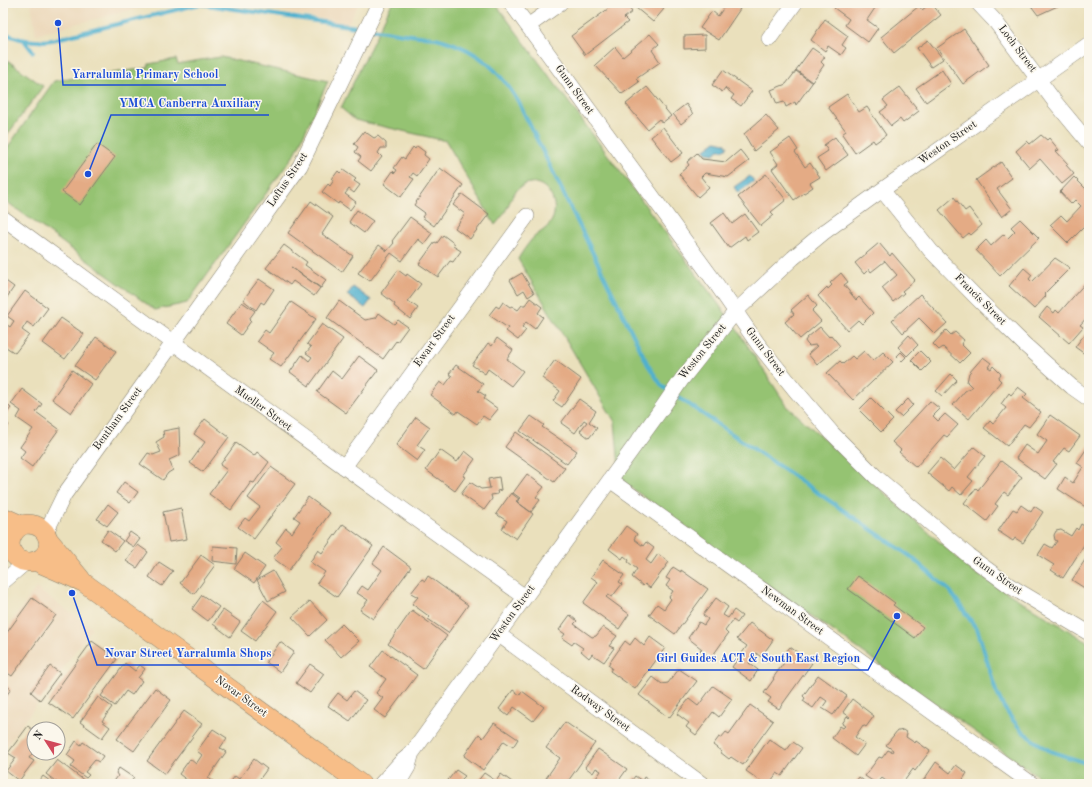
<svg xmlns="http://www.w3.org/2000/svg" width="1092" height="787" font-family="'Old Standard TT',serif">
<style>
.built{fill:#ecd8ba}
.green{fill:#95c372;stroke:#587047}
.water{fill:#4fb0ce;stroke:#366675}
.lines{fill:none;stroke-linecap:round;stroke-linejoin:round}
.stream{stroke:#4fb0ce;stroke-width:4}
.building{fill:#e4ab85}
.minor-casing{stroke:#837e6c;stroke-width:16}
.major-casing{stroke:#837e6c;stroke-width:20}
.minor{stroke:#fff;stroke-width:15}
.major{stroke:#f7be88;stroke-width:19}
.labels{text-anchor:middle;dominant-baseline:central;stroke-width:3;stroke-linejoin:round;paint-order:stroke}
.street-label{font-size:11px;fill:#1c1c1c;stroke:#fbf7ec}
.leader{fill:none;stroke:#1d4ed8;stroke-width:1.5}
.callout-dot{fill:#1d4ed8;stroke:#fbf7ec;stroke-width:1.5}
.callout-label{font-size:12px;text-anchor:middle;font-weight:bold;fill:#1d4ed8;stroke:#fbf7ec;stroke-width:3;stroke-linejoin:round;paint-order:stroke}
</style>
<rect width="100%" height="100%" fill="#fbf7ec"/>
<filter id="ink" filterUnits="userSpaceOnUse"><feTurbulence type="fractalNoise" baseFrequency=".025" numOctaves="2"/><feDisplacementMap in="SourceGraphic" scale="8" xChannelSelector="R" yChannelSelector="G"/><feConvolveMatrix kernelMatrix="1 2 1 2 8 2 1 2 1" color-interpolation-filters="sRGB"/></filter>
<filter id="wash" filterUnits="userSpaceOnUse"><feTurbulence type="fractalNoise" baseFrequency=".012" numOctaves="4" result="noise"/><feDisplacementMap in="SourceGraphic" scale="16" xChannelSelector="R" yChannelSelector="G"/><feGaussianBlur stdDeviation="0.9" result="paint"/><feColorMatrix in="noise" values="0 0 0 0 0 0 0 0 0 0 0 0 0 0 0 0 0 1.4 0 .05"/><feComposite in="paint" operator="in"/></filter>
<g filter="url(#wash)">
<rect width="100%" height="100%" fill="#eae0bc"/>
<path class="built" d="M31 3H168L127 11 36 34Z
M234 3H359L348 24Z
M36 588 92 628 3 751V633Z"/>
<path class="green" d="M392 3H495L734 325 787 406 972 571 1089 643V784H1049L620 480 615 422 518 259C522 252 527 245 532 239 539 232 548 229 552 220 561 202 544 175 524 185 511 192 512 199 506 210 504 215 499 220 495 225L446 141 355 120 341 108Z
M3 57 43 86 3 141Z
M221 57 328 81 296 152 187 303 155 310 3 199V154L54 81 148 68 149 64 176 59 178 64C192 61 207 59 221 57Z"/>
<path class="water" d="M716 141 725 143 728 147 723 150H719L714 154 707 153 705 149Z
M750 176 754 181 738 193 734 187Z
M353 287 371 300 365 308 347 295Z"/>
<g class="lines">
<path class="stream" d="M370 29C386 31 403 34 419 36 427 37 436 37 443 40 479 51 499 70 518 101L648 365 662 386 910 556 950 591 978 631 996 691 1003 706 1012 719 1023 732 1036 742 1050 751 1089 764
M3 32C19 41 34 43 52 40L200 4 363 28
M24 40 33 52"/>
</g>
<g id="blocks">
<path class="building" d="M616 3H625L632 12 624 18 628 22 585 55 571 36Z
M630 3H657L664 9 653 22Z
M727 3H731L740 9 719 40 700 28 712 11 718 16Z
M838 3H875L877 5 867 20 878 28 868 42 845 25 849 19 834 8Z
M931 3 941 15 894 53 881 37 919 6 922 10Z
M1029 3H1064L1038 15Z
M825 19 848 36 842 45 846 48 841 55 828 46 825 51 811 40Z
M964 29 989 65 963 84 937 48Z
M650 34 659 44 652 50 660 62 636 79 639 82 622 94 595 65 615 47 623 57Z
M705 35V48L684 49V36Z
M928 40 943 59 931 67 917 48Z
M812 48 825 57 821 62 824 65 812 82 796 70Z
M723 70 752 91 741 106 731 99 734 95 725 88 722 92 712 85Z
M942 70 951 84 926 102 916 88Z
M796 71 812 83 796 105 795 102 786 107 784 102 777 104 771 90 786 84Z
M647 87 671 116 662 123 659 119 647 129 626 104Z
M900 87 919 111 903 123 900 119 891 126 880 112 888 106 883 100Z
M847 94 859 112 867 107 886 135 875 143 873 140 855 153 842 134 846 131 828 107Z
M686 104 693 114 681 124 673 114Z
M766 115 779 130 754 151 744 134Z
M663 127 683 153 671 162 651 137Z
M364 131 374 138 378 136 386 143V148H381L378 153 382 157 371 171 358 161 361 157 355 152 358 147 354 144Z
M1041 135 1047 140 1049 138 1059 150 1056 151 1068 164 1066 165 1074 174 1062 184 1040 159 1030 168 1016 151 1027 141 1030 144Z
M835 137 848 155 826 171 817 158 828 151 824 145Z
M790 138 798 150 795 152 805 167 810 163 820 177 810 183 813 187 794 200 772 169 778 164 770 152Z
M97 144 115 157 80 205 62 192Z
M417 146 425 152 424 155 429 159 417 176 413 173 410 177 414 179 401 197 384 184 393 171 395 173 397 170 394 168 402 157 405 159 413 147 415 149Z
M740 150 749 161 728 177 705 173 701 177 709 187 698 197 679 174 689 165 687 162 697 153 702 159 726 162Z
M1001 162 1012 178 997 189 1012 209 1002 217 976 180Z
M440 168 463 185 434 226 422 217 425 213 414 205Z
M343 170 356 179 354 181 360 185 354 193 349 189 345 194 356 202 350 210 339 202 338 204 322 192 328 184 330 186 334 180 332 179 338 171 340 173Z
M766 174 786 200 771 212 774 215 761 226 738 197Z
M1074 177 1089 192V222L1068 243 1050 225 1061 215 1067 221 1081 206 1075 200 1071 204 1060 192Z
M462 194 489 214 470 239 455 228 465 214 453 205Z
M954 197 965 211 969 208 982 225 971 235 969 233 963 238 939 210Z
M311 201 333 217 322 234 353 256 342 272 288 233Z
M357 210 373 221 364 233 349 222Z
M724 213 732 224 745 214 758 232 747 240 745 236 729 248 711 223Z
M410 217 432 233 424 244 418 239 402 261 391 253 370 281 358 273 379 245 387 251 394 243 392 241Z
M1020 219 1039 238 1000 276 976 250 986 240 991 246 1004 234 1008 238 1015 231 1011 227Z
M443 235 455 244 453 246 461 251 453 262 450 261 438 277 419 264 435 242 437 243Z
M879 243 890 256 892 253 915 280 902 291 904 293 893 302 882 288 897 275 885 261 871 272 869 269 864 274 855 263Z
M284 245 307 262 305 265 326 280 321 288 291 267 320 288 314 296 293 281 290 285 266 268Z
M1055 258 1070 268 1044 294 1046 296 1034 309 1009 286 1024 268 1032 275 1029 279 1032 282Z
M398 270 406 276 407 274 421 284 408 301 418 308 410 319 394 306 395 304 381 293Z
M522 273 534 293 528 297 524 290 518 294 510 280Z
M841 273 848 282 844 285 856 300 859 297 873 313 862 324 858 320 847 330 818 296 827 287 828 289 832 285 830 283Z
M3 279 14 287 3 303Z
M259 279 274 289 264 304 261 302 256 310 243 300Z
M1087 281 1089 283V315L1080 325 1083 327 1069 343 1039 317 1047 307 1054 313 1056 310 1059 313Z
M25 291 48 308 34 327 27 322 22 330 29 335 15 353 3 345V322L10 327 14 321 7 316Z
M920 294 947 323 935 334 919 318 903 333 892 320Z
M808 295 817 306 812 311 821 321 800 339 785 322 794 314 791 310Z
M530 298 542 307 538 313 543 317 535 329 526 322 522 327 526 330 518 340 506 331 508 328 489 315 496 306 499 308 503 302 510 307 512 306 518 310 522 305H525Z
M339 301 365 320 376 318 379 313 394 324 398 320 408 327 397 342 396 341 383 359 327 318Z
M242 302 255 311 249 319 251 321 241 335 226 324Z
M291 302 316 319 281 367 269 359 274 353 257 341 265 330 269 333Z
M61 318 84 334 65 359 43 343Z
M322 324 343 339 309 386 290 372 302 355 309 361 312 357 306 353 311 347 307 344Z
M820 327 829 337 831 335 840 346 817 365 808 354 817 346 815 345 809 346 807 344 805 341 807 338Z
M946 330 951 335 955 332 964 340 961 344 970 353 960 363 943 347 939 350 933 344Z
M1089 333V357L1075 347 1084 335 1086 336Z
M909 335 918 345 907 356 898 347Z
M96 337 116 351 95 380 75 366Z
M497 338 513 350 507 359 523 371 511 386 488 369 485 374 472 365 488 343 492 346Z
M864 351 873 361 883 352 893 362 853 400 827 373 840 361 843 364 852 356 855 359Z
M920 351 931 362 922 371 911 360Z
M901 352 906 357 902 361 897 356Z
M359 356 378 370 346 413 317 392 332 371 342 379Z
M983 357 991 363 988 367 991 369 993 366 1001 374 998 378 1001 381 969 419 953 405 965 391 972 387 967 382 969 373Z
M555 360 581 379 562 407 553 401 560 391 542 378Z
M456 365 483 384 478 391 486 396 484 399 498 409 489 420 483 416 477 424 458 411 456 414 430 395 440 382 445 385 452 376 449 374Z
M72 370 91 384 71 413 52 399Z
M951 374 957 380 942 396 936 391Z
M1018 387 1027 394 1023 398 1041 412 1029 427 1024 424 1007 446 984 428 990 421 993 424 1006 408 1001 404 1009 393 1011 395Z
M22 389 42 404 36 412 59 429 32 467 20 458 25 451 20 447 33 429 17 418 21 411 11 404Z
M871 398 893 420 881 432 859 410Z
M579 399 596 411 589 422 597 428 589 438 580 431 587 422 584 420 575 433 561 423Z
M908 399 913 405 901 417 895 412Z
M3 401 11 408 3 418Z
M930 401 940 409 933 416 938 421 945 414 958 425 947 437 944 435 916 467 899 452 901 450 892 442Z
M1050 415 1080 436 1069 451 1064 448 1053 462 1057 464 1045 479 1016 458 1025 445 1038 454 1047 441 1037 434Z
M531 416 544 425 542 427 577 451 567 464 520 431Z
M416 417 430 427 417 445 425 450 417 461 396 445Z
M205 419 229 437 203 472 190 463 205 442 194 434Z
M3 420 9 425 3 432Z
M179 428 180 455 169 460 173 470 168 473 163 480 140 464 148 453 153 455 161 452 156 442 164 437 163 431Z
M516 432 565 468 554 482 505 447Z
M236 443 254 456 257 452 269 462 254 483 251 482 231 510 209 494 227 470 220 465Z
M1089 445V506L1087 508 1058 489 1065 477 1073 483 1083 467 1077 463Z
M974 447 985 456 968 477 973 481 961 495 952 487 949 491 927 473 940 458 954 470Z
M440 450 457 462 465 451 475 459 463 476 465 477 455 491 426 470Z
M1001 461 1022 477 1008 495 1004 492 995 504 998 506 987 521 964 503 976 488 978 490Z
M271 467 295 484 254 539 238 527 245 518 249 521 260 507 248 498Z
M527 474 544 487 536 497 540 500 531 512 517 502 520 498 513 493Z
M499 477 501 490 497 491 498 494 491 495 492 499 484 510 461 494 470 482 481 489 490 488 488 479Z
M124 482 138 492 130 503 116 493Z
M511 493 519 499 516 501 533 514 516 539 502 529 507 521 496 514Z
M308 497 330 513 289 570 273 558 282 547 276 542 286 528 292 533 300 521 294 517Z
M108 504 118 512 107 526 97 519Z
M1021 505 1031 512 1034 506 1043 512 1023 543 1015 538 1013 541 998 531 1013 509 1017 511Z
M181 508 187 539 169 542 163 512Z
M343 524 373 546 337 597 317 583 325 572 310 562 318 550 322 553Z
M1081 524 1089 529 1086 534 1089 537 1063 578 1051 570 1054 565 1038 555 1045 544 1052 548 1057 541 1055 540 1054 535 1056 531 1061 530 1071 536 1076 528 1078 530Z
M626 526 637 534 634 539 643 546 646 542 654 548 646 560 651 564 658 554 669 562 650 588 645 584 643 586 632 577 637 569 628 562 629 560 624 556 622 559 609 549Z
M108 530 123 541 115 551 101 540Z
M130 532 140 539 134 547 124 541Z
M138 545 148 552 137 568 126 561Z
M213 546 237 548 236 564 212 561Z
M384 547 411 567 373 619 360 610 368 600 357 593 362 586 368 590 382 570 373 563Z
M245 553 265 567 254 583 234 569Z
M201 555 215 565 194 594 180 583Z
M603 560 624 575 619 582 622 584 612 597 608 595 606 597 629 614 619 629 583 603 598 582 591 577Z
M1085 560 1089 562V591L1072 580Z
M159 562 173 571 162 586 149 577Z
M673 567 681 572V570L708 589 675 634 649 615 657 604 664 609 671 599 669 597 673 591 666 586 670 580 666 578Z
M273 571 285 592 268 601 257 580Z
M428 576 468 605 448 633 428 619 430 617 412 604 418 597 411 593 422 579 425 581Z
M858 576 895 603 893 605 923 627 915 638 848 589Z
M202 595 219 607 208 621 192 609Z
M32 598 56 615 12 676 3 670V638Z
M716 598 728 607 723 615 728 618 734 610 742 616 737 623 733 620 725 631 728 634 711 658 700 650 702 649 688 638 699 622 704 625 708 619 703 615Z
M263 600 277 611 255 641 241 631Z
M310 601 327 620 310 636 292 617Z
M223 610 240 622 230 637 213 624Z
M412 610 447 636 423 669 388 644Z
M570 615 577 621 574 624 592 637 596 636 603 627 617 636 609 646 614 648 604 662 592 654 589 658 581 651 583 648 574 642 572 645 562 638 565 634 559 630Z
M750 623 773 640 761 657 756 653 749 663 758 670 751 681 732 667 747 646 737 639Z
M342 624 359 641 341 657 325 640Z
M650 637 665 648 635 689 610 671 612 668 608 665 625 641 630 645 635 638 644 646Z
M92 641 117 659 73 719 48 702Z
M280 642 294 652 280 672 266 662Z
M790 647 812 663 779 709 768 702 771 698 764 693 774 679 773 678 786 660 782 657Z
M383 650 417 675 385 718 374 710 383 698 376 693 386 679 370 667Z
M125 663 135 671 140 665 145 669 138 678 142 681 132 695 126 691 115 706 101 696Z
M310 664 324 674 310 693 296 683Z
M50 666 60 673 40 700 31 692Z
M679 669 697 681 669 718 639 695 653 677 662 684 668 683Z
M818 675 847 696 833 715 822 708 827 701 821 697 813 708 803 701 805 698 803 696Z
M3 683 11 689 3 700Z
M713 686 732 699 719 717 713 712 696 735 686 727 689 723 677 714 689 699 698 706Z
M155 688 171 700 134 751 117 739Z
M513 690 520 695 522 691 544 707 533 721 514 707 508 716 499 709Z
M354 691 366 700 350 721 328 706 338 693 347 700Z
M98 697 112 707 102 721 110 727 102 738 80 722Z
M852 699 874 716 866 727 863 725 855 737 865 744 856 756 832 738 840 726 843 728 845 726 842 724 847 716 849 718 850 717 843 712Z
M750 705 773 721 752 750 753 751 743 765 731 757 729 759 720 752 721 751 713 745 719 737 721 738 726 732 729 734Z
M184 711 202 724 165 774 147 761Z
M565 722 595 743 566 784H548L544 781 560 758 546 748Z
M494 723 518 739 513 747 504 741 483 770 464 756 479 734 483 738Z
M28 726 34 731V751L29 758 34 761 19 781 6 771 16 758 8 753Z
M213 729 227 738 220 748 226 752 208 778 213 781 211 784H186L188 781 179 774 190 759 196 764 202 755 197 751Z
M903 730 907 733 906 737 915 743 916 741 930 751 915 771 913 769 902 784H890L882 778 877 784 865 776 879 757 882 758 888 750 892 752 893 750 886 745 897 731H899Z
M769 739 786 751 793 742 802 748 782 776 777 773 769 784H765L746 771Z
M76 741 81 745 83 742 103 756 99 762 95 760 85 772 89 775 86 778 71 767 75 761 67 755Z
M598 749 627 769 617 783 614 781 611 784H592L601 771 596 768 593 773 585 767Z
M254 759 267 769 256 784H229L235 776 239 779Z
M57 760 85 781 83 784H59L46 774Z
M936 762 950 773 956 765 967 773 960 784H921Z
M119 768 134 778 129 784H112L118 776 116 773Z
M456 770 465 776 461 780 466 784H445Z
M484 773 496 781 494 784H479L477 782Z
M501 774 512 782 510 784H500L496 781Z
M43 776 54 784H37Z
M635 776 642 781 644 777 654 784H629Z
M859 777 868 784H854Z"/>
</g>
</g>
<g filter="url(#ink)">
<use href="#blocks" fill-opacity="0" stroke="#837e6c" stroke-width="1"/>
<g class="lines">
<g class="minor-casing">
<path id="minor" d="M511 3 715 282 758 344 796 391 832 433 875 476 969 556 1010 586 1089 633
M978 3 995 21 1055 102 1089 143
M528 26 560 3
M769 39 795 3
M882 190 931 251 978 299 1024 344 1072 387 1089 399
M3 218C176 345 350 472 525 597
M344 467 527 216
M610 480 1032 784
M46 532 64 495 300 166 379 3
M3 582 26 562
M498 634 702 784
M381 784 401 762 412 753 662 408 682 379 736 311 793 258 823 233 882 190 1089 44
M398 784 408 767 411 756"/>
</g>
<g class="major-casing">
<path id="major" d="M3 517 21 525
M26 524C53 523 57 558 31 562 25 562 20 561 16 557 4 546 12 528 26 524Z
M49 540 81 579
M35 561 83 582 361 784"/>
</g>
<use href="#minor" class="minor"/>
<use href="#major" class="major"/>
</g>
</g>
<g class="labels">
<g class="street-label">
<text transform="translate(1017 49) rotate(53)">Loch Street</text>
<text transform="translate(574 90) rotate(54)">Gunn Street</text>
<text transform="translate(948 143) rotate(-35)">Weston Street</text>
<text transform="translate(288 180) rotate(-56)">Loftus Street</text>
<text transform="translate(980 300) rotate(45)">Francis Street</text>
<text transform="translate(435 341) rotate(-54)">Ewart Street</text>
<text transform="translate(703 352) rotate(-51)">Weston Street</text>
<text transform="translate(765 352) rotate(53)">Gunn Street</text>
<text transform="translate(263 409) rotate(36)">Mueller Street</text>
<text transform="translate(118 419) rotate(-54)">Bentham Street</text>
<text transform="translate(997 576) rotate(35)">Gunn Street</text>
<text transform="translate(792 611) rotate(36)">Newman Street</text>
<text transform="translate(513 614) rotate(-54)">Weston Street</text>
<text transform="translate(241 697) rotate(36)">Novar Street</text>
<text transform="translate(600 709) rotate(36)">Rodway Street</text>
</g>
</g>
<path class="leader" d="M58 23L63 85H226M88 174L111 115H269M72 593L97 665H279M897 616L868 670H648"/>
<g class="callout-dot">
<circle cx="58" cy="23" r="4"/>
<circle cx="88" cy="174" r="4"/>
<circle cx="72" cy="593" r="4"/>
<circle cx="897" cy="616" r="4"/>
</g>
<g class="callout-label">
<text x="145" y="78">Yarralumla Primary School</text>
<text x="190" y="107">YMCA Canberra Auxiliary</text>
<text x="188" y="657">Novar Street Yarralumla Shops</text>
<text x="758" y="662">Girl Guides ACT &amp; South East Region</text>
</g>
<rect width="1092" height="787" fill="none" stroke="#fbf7ec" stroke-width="16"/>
<g transform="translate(46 741) rotate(306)"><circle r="19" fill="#fbf7ec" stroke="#a29f99"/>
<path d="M0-3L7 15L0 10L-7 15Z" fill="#d1495b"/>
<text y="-6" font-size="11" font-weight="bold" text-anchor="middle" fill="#1c1c1c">N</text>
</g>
</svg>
